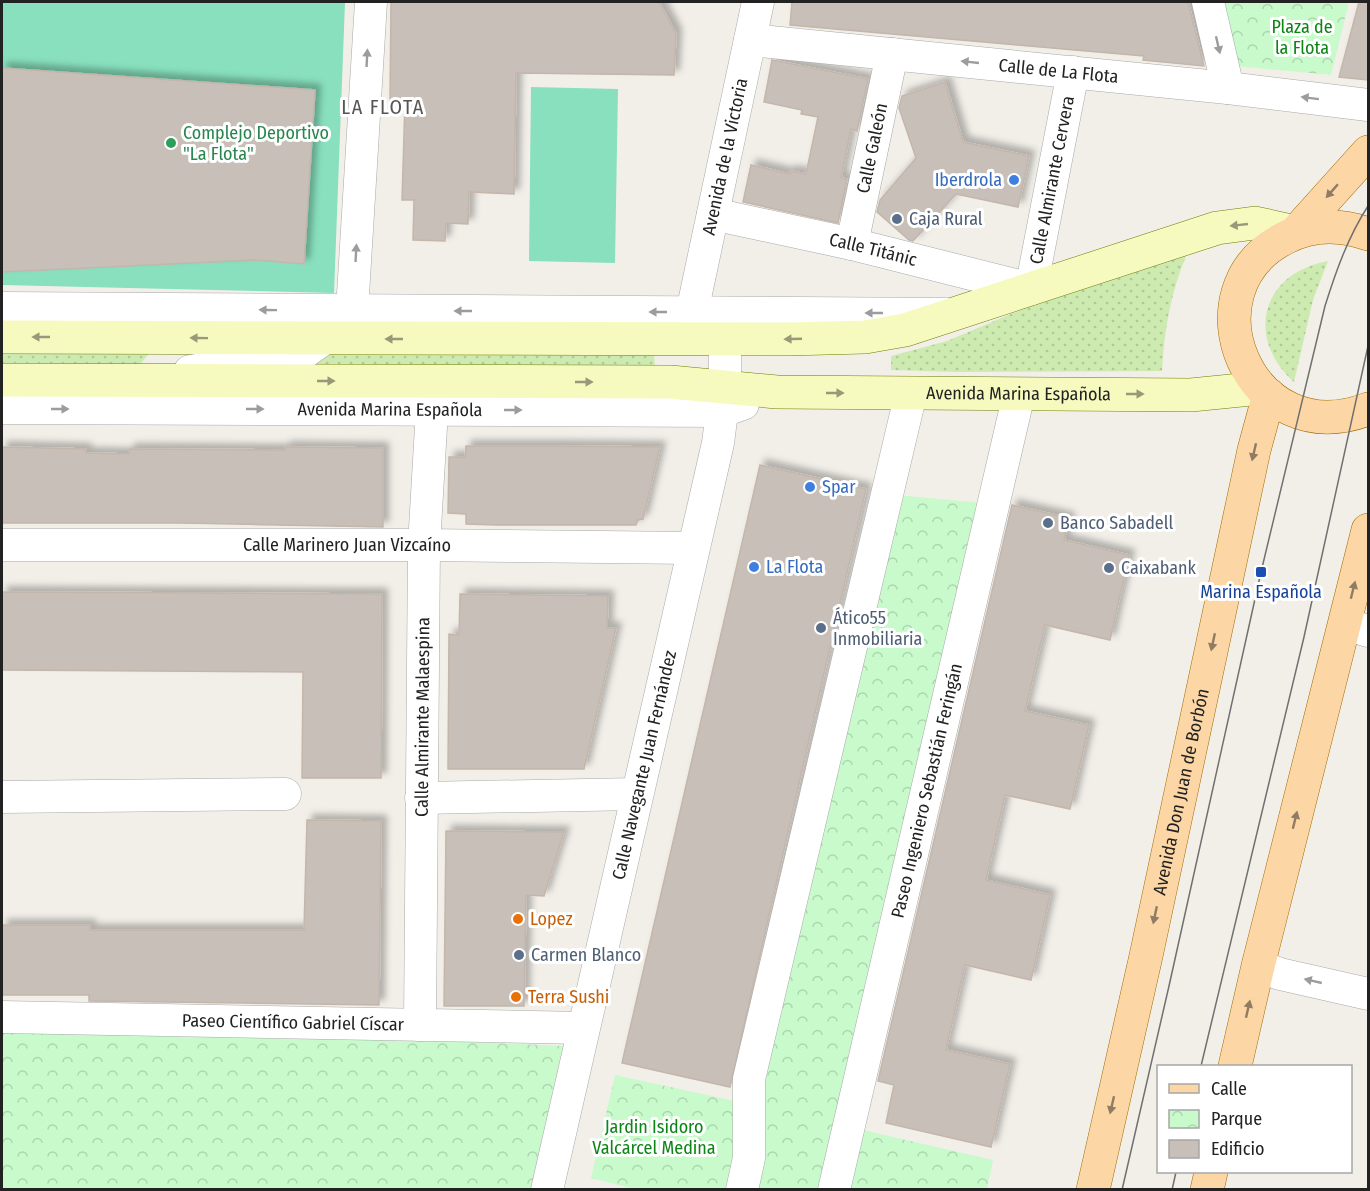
<svg xmlns="http://www.w3.org/2000/svg" width="1370" height="1191" font-family="'Fira Sans Condensed',sans-serif">
<style>
.grass{fill:url(#grass-dots)}
.park{fill:url(#park-crowns)}
.pitch{fill:#88e0be}
.building{fill:#c7bfb8;stroke:#c4b6ab;stroke-width:1.5;filter:url(#shadow)}
.lines{fill:none;stroke-linecap:round;stroke-linejoin:round}
.street-casing{stroke:#a9a9a9;stroke-width:33}
.secondary-casing{stroke:#707d05;stroke-width:34}
.primary-casing{stroke:#a06b00;stroke-width:34}
.street{stroke:#fff;stroke-width:32}
.secondary{stroke:#f7fabf;stroke-width:33}
.primary{stroke:#fcd6a4;stroke-width:33}
.tram{stroke:#707070;stroke-width:1.5}
.oneway{fill:#9c9c9c}
.oneway2{fill:#8f7c63}
.oneway3{fill:#979978}
.leisure-dot{fill:#2e9e5b;stroke:#fff;stroke-width:2}
.shop-dot{fill:#3f7fe0;stroke:#fff;stroke-width:2}
.service-dot{fill:#5c6f8a;stroke:#fff;stroke-width:2}
.transit-dot{fill:#1a4fb4;stroke:#fff;stroke-width:2}
.food-dot{fill:#e8710a;stroke:#fff;stroke-width:2}
.labels{text-anchor:middle;dominant-baseline:central;stroke-width:6;stroke-linejoin:round;paint-order:stroke}
.park-label{font-size:18px;fill:#0c8416;stroke:#fff}
.street-label{font-size:18px;fill:#222;stroke:#fff}
.leisure-label{font-size:18px;fill:#27864d;stroke:#fff;text-anchor:start}
.shop-label{font-size:18px;fill:#366cbe;stroke:#fff;text-anchor:start}
.service-label{font-size:18px;fill:#4e5e75;stroke:#fff;text-anchor:start}
.transit-label{font-size:18px;fill:#164399;stroke:#fff}
.food-label{font-size:18px;fill:#c56008;stroke:#fff;text-anchor:start}
.neighbourhood-label{font-size:20px;letter-spacing:1.5px;fill:#555;stroke:#fff}
</style>
<defs>
<pattern id="grass-dots" width="8" height="8" patternUnits="userSpaceOnUse" patternTransform="scale(1.5)"><rect width="8" height="8" fill="#cdebb0"/><path d="M2 2h.1M6 6h.1" fill="none" stroke="#b0c997" stroke-width="1.8" stroke-linecap="round"/></pattern>
<pattern id="park-crowns" width="20" height="18" patternUnits="userSpaceOnUse" patternTransform="scale(1.5)"><rect width="20" height="18" fill="#c8facc"/><path d="M2 6a3 3 0 1 1 6 0M12 15a3 3 0 1 1 6 0" fill="none" stroke="#acd6af"/></pattern>
<filter id="shadow"><feDropShadow dx="5.5" dy="-5.5" stdDeviation="3" flood-color="#0004"/></filter>
</defs>
<rect width="100%" height="100%" fill="#f2efe9"/>
<path class="grass" d="M1187 254C1171 291 1164 331 1162 371L956 372 891 370V356L947 341 1030 306Z
M1328 261 1313 300 1294 382C1244 337 1262 273 1328 261Z
M2 351H151L138 367H2Z
M325 351 654 353 655 369 313 368Z"/>
<path class="park" d="M1210 2H1349L1331 75 1234 66Z
M896 495 984 503 841 1125 993 1160 987 1189 638 1190 591 1178 615 1075 749 1104Z
M2 1021 563 1046 531 1189 2 1190Z"/>
<path class="pitch" d="M2 2H345L334 293 2 285Z
M531 87 618 89 615 263 529 261Z"/>
<path class="building" d="M391 2H659L676 34 674 75 516 73 514 194 469 192 468 224 446 223 445 241 413 240 414 200H402L405 102 390 101Z
M792 2H1188L1204 66 1143 60 1144 56 790 25Z
M1359 2H1368V80L1339 77Z
M772 60 868 79 857 131 851 129 841 178 847 179 838 223 743 202 751 165 790 174V171L806 174 818 117 801 114 802 110 764 102Z
M2 68 315 90 304 264 256 260 2 272Z
M945 82 963 142 1029 156 1018 207 956 194 913 241 909 240 877 212 880 200 916 158 899 108 902 96Z
M466 446H558L660 447 643 519 638 520 636 525H497L466 524V514L448 513 449 457H465Z
M2 447 86 449V453L129 454V449L285 450V447L383 448V527L180 523H2Z
M760 465 866 489 730 1087 622 1063Z
M1012 505 1069 518 1064 540 1129 555 1110 640 1045 625 1025 711 1089 725 1070 809 1005 795 986 880 1050 895 1031 980 965 965 946 1050 1010 1064 991 1147 886 1123 894 1085 878 1081Z
M2 592 382 594 381 778H302L303 672 2 670Z
M460 594 608 596 607 628H616L584 769H448L449 634 459 635Z
M307 820 381 821 379 1005 89 1001V995H2V925H90V930H304Z
M446 831 564 832 544 896 526 895 524 1006H444Z"/>
<g class="lines">
<g class="street-casing">
<g id="street">
<path d="M1208 2 1228 88"/>
<path id="s1" d="M750 40 1228 88 1368 105"/>
<path id="s2" d="M713 214 852 244 1031 289 1073 72"/>
<path id="s3" d="M852 244 892 54"/>
<path d="M2 308 946 314"/>
<path id="s4" d="M692 312 758 2"/>
<path d="M190 371 247 362 286 360 298 357 332 333 352 311 371 2"/>
<path id="s5" d="M2 408 723 411 743 404"/>
<path id="s6" d="M2 545H424L693 548"/>
<path d="M1345 624 1368 631"/>
<path d="M2 797 285 794"/>
<path d="M421 798 637 794"/>
<path d="M1258 966 1280 974 1368 994"/>
<path id="s7" d="M2 1017 583 1028"/>
<path id="s8" d="M420 1025 424 545 432 410"/>
<path id="s9" d="M547 1190 718 443 725 388V339"/>
<path d="M742 1190 749 1158V1079L911 393"/>
<path id="s10" d="M834 1190 1019 394"/>
</g>
</g>
<g class="secondary-casing">
<g id="secondary">
<path d="M2 337 788 339 865 337 905 330 1217 228 1255 223 1296 232"/>
<path id="s11" d="M2 380 670 382 777 392 1191 395 1261 388"/>
</g>
</g>
<g class="primary-casing">
<g id="primary">
<path d="M1296 232 1368 152"/>
<path d="M1368 234C1340 224 1312 224 1285 238 1182 290 1249 455 1368 409"/>
<path d="M1235 1066 1258 966 1368 530"/>
<path id="s12" d="M1093 1190 1146 956 1254 450 1269 395"/>
<path d="M1207 1190 1211 1172"/>
</g>
</g>
<use href="#street" class="street"/>
<use href="#secondary" class="secondary"/>
<use href="#primary" class="primary"/>
<path class="tram" d="M1201 1066 1304 637 1368 346
M1122 1190 1169 986 1261 572 1325 306C1336 271 1348 237 1368 206
M1172 1190 1176 1172"/>
</g>
<defs><path id="oneway-solid" d="M-6-.8H1V-3.2L6.5 0L1 3.2V.8H-6Z" transform="scale(1.5)"/></defs>
<g class="oneway">
<use href="#oneway-solid" transform="translate(1218 45) rotate(77)"/>
<use href="#oneway-solid" transform="translate(367 58) rotate(-87)"/>
<use href="#oneway-solid" transform="translate(970 62) rotate(-174)"/>
<use href="#oneway-solid" transform="translate(1310 98) rotate(-173)"/>
<use href="#oneway-solid" transform="translate(356 253) rotate(-87)"/>
<use href="#oneway-solid" transform="translate(268 310) rotate(-179)"/>
<use href="#oneway-solid" transform="translate(463 311) rotate(-180)"/>
<use href="#oneway-solid" transform="translate(658 312) rotate(-180)"/>
<use href="#oneway-solid" transform="translate(874 313) rotate(-180)"/>
<use href="#oneway-solid" transform="translate(60 409)"/>
<use href="#oneway-solid" transform="translate(255 409)"/>
<use href="#oneway-solid" transform="translate(513 410)"/>
<use href="#oneway-solid" transform="translate(1313 981) rotate(-167)"/>
</g>
<g class="oneway2">
<use href="#oneway-solid" transform="translate(1332 191) rotate(131)"/>
<use href="#oneway-solid" transform="translate(1254 452) rotate(103)"/>
<use href="#oneway-solid" transform="translate(1353 590) rotate(-76)"/>
<use href="#oneway-solid" transform="translate(1213 642) rotate(102)"/>
<use href="#oneway-solid" transform="translate(1295 820) rotate(-76)"/>
<use href="#oneway-solid" transform="translate(1155 915) rotate(102)"/>
<use href="#oneway-solid" transform="translate(1248 1009) rotate(-77)"/>
<use href="#oneway-solid" transform="translate(1112 1105) rotate(103)"/>
</g>
<g class="oneway3">
<use href="#oneway-solid" transform="translate(1239 225) rotate(174)"/>
<use href="#oneway-solid" transform="translate(41 337) rotate(-180)"/>
<use href="#oneway-solid" transform="translate(199 338) rotate(-179)"/>
<use href="#oneway-solid" transform="translate(394 339) rotate(180)"/>
<use href="#oneway-solid" transform="translate(793 339) rotate(178)"/>
<use href="#oneway-solid" transform="translate(326 381)"/>
<use href="#oneway-solid" transform="translate(584 382)"/>
<use href="#oneway-solid" transform="translate(835 393)"/>
<use href="#oneway-solid" transform="translate(1135 394)"/>
</g>
<circle class="leisure-dot" cx="171" cy="143" r="6"/>
<g class="shop-dot">
<circle cx="1014" cy="180" r="6"/>
<circle cx="810" cy="487" r="6"/>
<circle cx="754" cy="567" r="6"/>
</g>
<g class="service-dot">
<circle cx="897" cy="219" r="6"/>
<circle cx="1048" cy="523" r="6"/>
<circle cx="1109" cy="568" r="6"/>
<circle cx="821" cy="628" r="6"/>
<circle cx="519" cy="955" r="6"/>
</g>
<rect class="transit-dot" x="1255" y="566" width="12" height="12" rx="3"/>
<g class="food-dot">
<circle cx="518" cy="919" r="6"/>
<circle cx="516" cy="997" r="6"/>
</g>
<g class="labels">
<g class="park-label">
<text x="1302" y="27">Plaza de<tspan x="1302" dy="21">la Flota</tspan></text>
<text x="654" y="1127">Jardin Isidoro<tspan x="654" dy="21">Valcárcel Medina</tspan></text>
</g>
<g class="street-label">
<text stroke="none"><textPath href="#s1" startOffset="310">Calle de La Flota</textPath></text>
<text stroke="none"><textPath href="#s3" startOffset="98">Calle Galeón</textPath></text>
<text stroke="none"><textPath href="#s4" startOffset="159">Avenida de la Victoria</textPath></text>
<text stroke="none"><textPath href="#s2" startOffset="438">Calle Almirante Cervera</textPath></text>
<text stroke="none"><textPath href="#s2" startOffset="164">Calle Titánic</textPath></text>
<text stroke="none"><textPath href="#s11" startOffset="1017">Avenida Marina Española</textPath></text>
<text stroke="none"><textPath href="#s5" startOffset="388">Avenida Marina Española</textPath></text>
<text stroke="none"><textPath href="#s6" startOffset="345">Calle Marinero Juan Vizcaíno</textPath></text>
<text stroke="none"><textPath href="#s8" startOffset="308">Calle Almirante Malaespina</textPath></text>
<text stroke="none"><textPath href="#s9" startOffset="436">Calle Navegante Juan Fernández</textPath></text>
<text stroke="none"><textPath href="#s10" startOffset="410">Paseo Ingeniero Sebastián Feringán</textPath></text>
<text stroke="none"><textPath href="#s12" startOffset="408">Avenida Don Juan de Borbón</textPath></text>
<text stroke="none"><textPath href="#s7" startOffset="291">Paseo Científico Gabriel Císcar</textPath></text>
</g>
<g class="leisure-label">
<text x="183" y="133">Complejo Deportivo<tspan x="183" dy="21">"La Flota"</tspan></text>
</g>
<g class="shop-label">
<text x="1002" y="180" text-anchor="end">Iberdrola</text>
<text x="822" y="487">Spar</text>
<text x="766" y="567">La Flota</text>
</g>
<g class="service-label">
<text x="909" y="219">Caja Rural</text>
<text x="1060" y="523">Banco Sabadell</text>
<text x="1121" y="568">Caixabank</text>
<text x="833" y="618">Ático55<tspan x="833" dy="21">Inmobiliaria</tspan></text>
<text x="531" y="955">Carmen Blanco</text>
</g>
<g class="transit-label">
<text x="1261" y="592">Marina Española</text>
</g>
<g class="food-label">
<text x="530" y="919">Lopez</text>
<text x="528" y="997">Terra Sushi</text>
</g>
<g class="neighbourhood-label">
<text x="383" y="107">LA FLOTA</text>
</g>
</g>
<rect width="1370" height="1191" fill="none" stroke="#222222" stroke-width="6"/>
<rect x="1157" y="1065" width="195" height="108" fill="#ffffff" stroke="#a7a7a7" stroke-width="1.5"/>
<rect x="1169" y="1084" width="30" height="9" fill="#fcd6a4" stroke="#a7a7a7" stroke-width="1.5"/>
<text x="1211" y="1095" font-size="18" fill="#222222">Calle</text>
<rect x="1169" y="1110" width="30" height="18" fill="url(#park-crowns)" stroke="#a7a7a7" stroke-width="1.5"/>
<text x="1211" y="1125" font-size="18" fill="#222222">Parque</text>
<rect x="1169" y="1140" width="30" height="18" fill="#c7bfb8" stroke="#a7a7a7" stroke-width="1.5"/>
<text x="1211" y="1155" font-size="18" fill="#222222">Edificio</text>
</svg>
